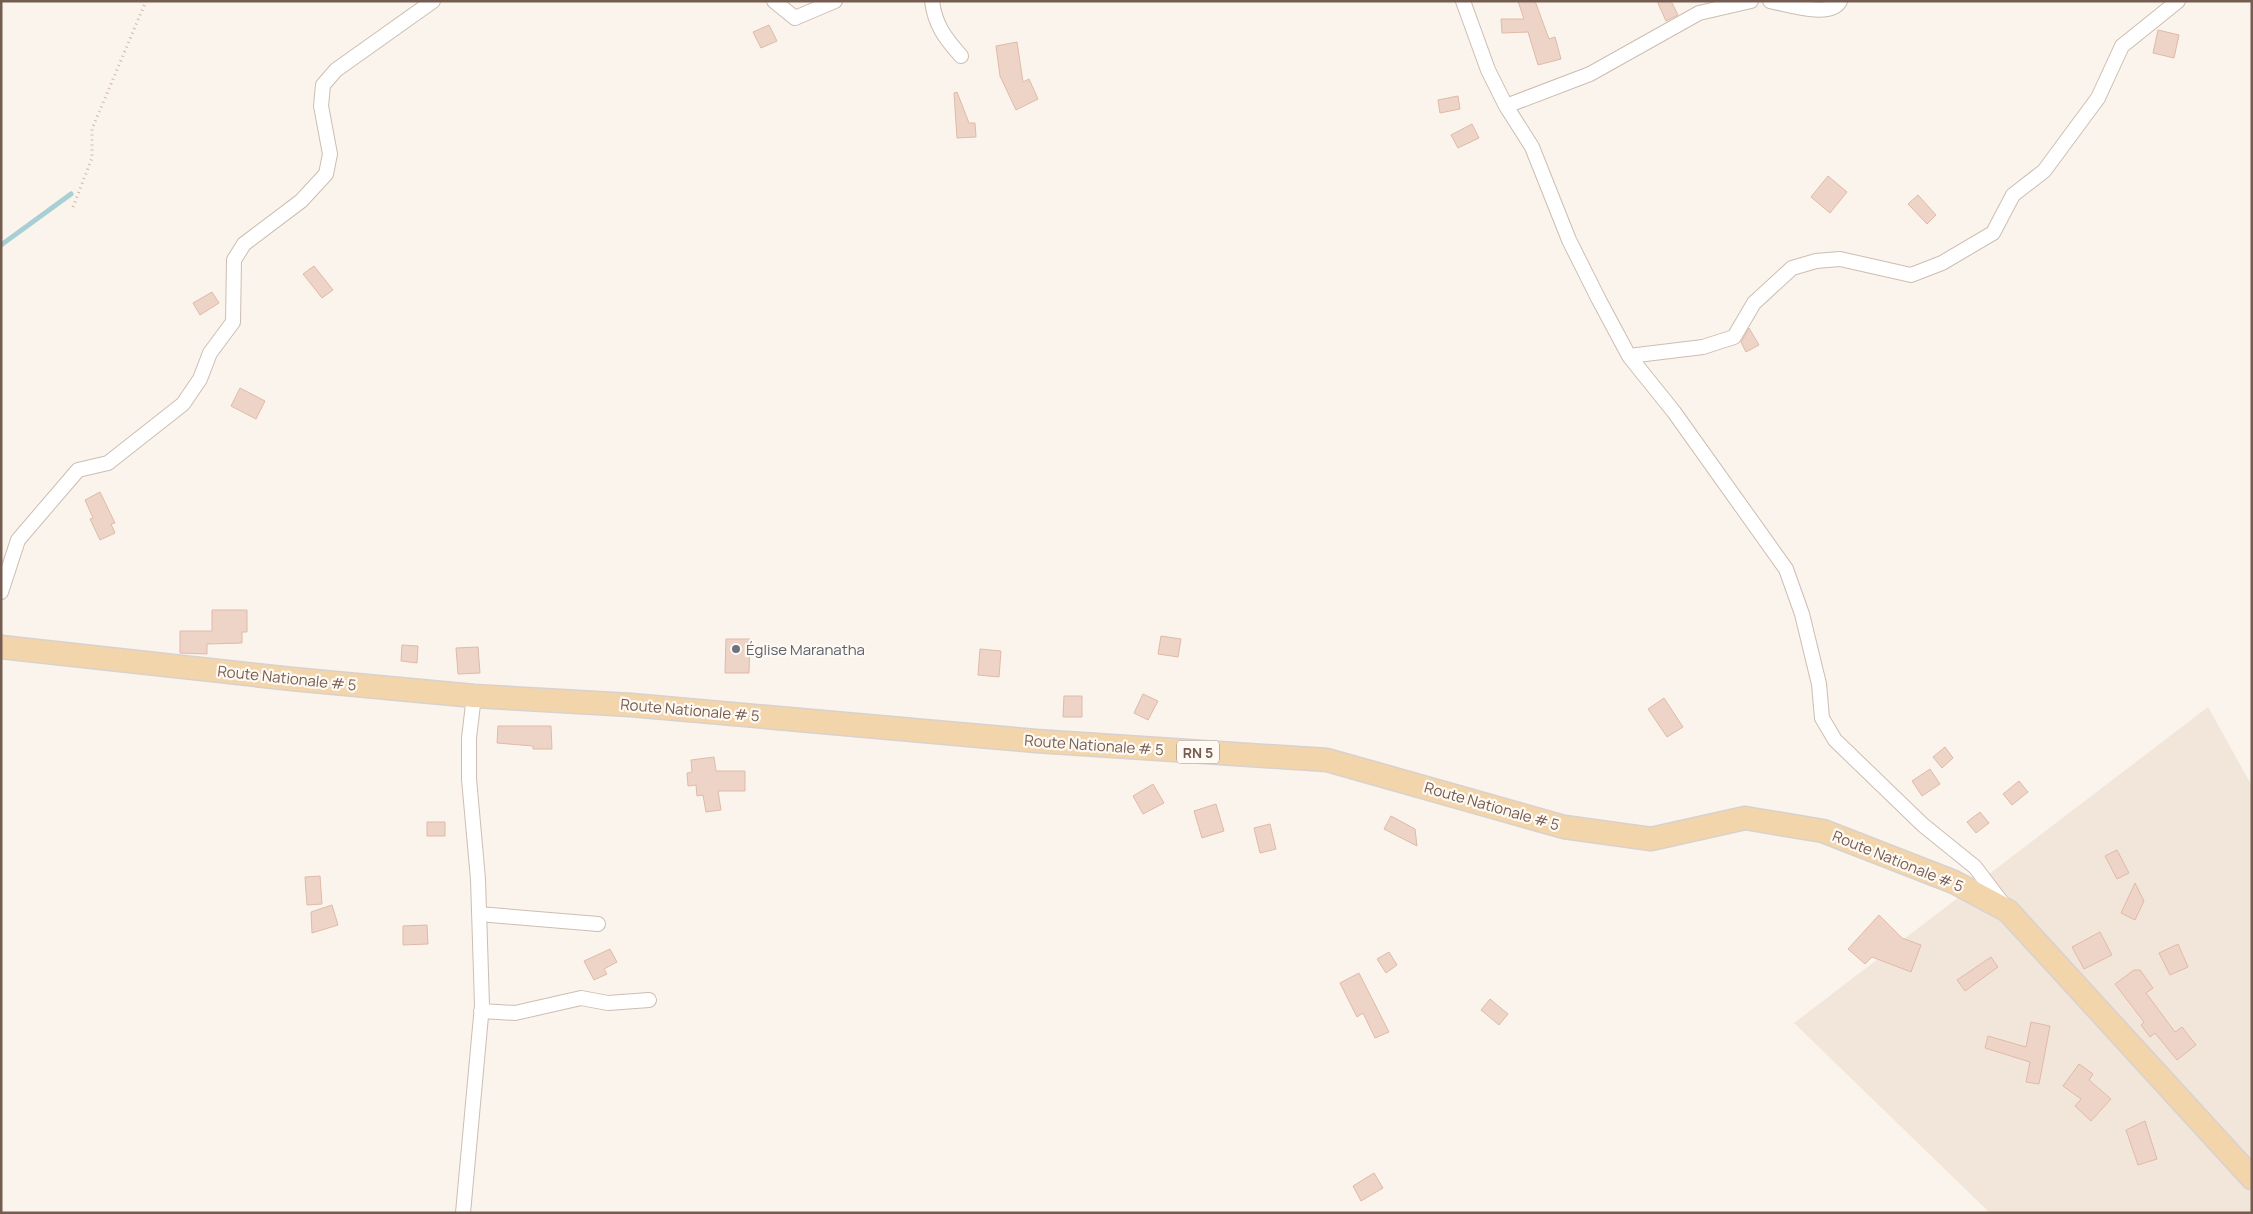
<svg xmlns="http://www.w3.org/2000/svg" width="2253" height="1214" font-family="Manrope,sans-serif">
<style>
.residential{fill:#f2e6db}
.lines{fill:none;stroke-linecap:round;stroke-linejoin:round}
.stream{stroke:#a8cfd4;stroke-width:5}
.building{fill:#eed4c6;stroke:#dfbaa8}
.minor-casing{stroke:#cdbdb2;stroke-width:16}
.primary-casing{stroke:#d8d1ce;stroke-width:25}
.path{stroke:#d3b7a8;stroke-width:3;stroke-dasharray:1 4;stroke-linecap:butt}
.minor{stroke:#fff;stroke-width:14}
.primary{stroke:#f3d5ab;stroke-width:22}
.worship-dot{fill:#6b7280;stroke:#fef9f2;stroke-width:2}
.labels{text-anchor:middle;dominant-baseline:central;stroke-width:4.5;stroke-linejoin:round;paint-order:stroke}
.shield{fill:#fef9f2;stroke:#9d8b81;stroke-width:1}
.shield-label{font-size:14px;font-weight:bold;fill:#745c50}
.worship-label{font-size:15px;fill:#5b616d;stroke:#fef9f2;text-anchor:start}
.street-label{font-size:15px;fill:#745c50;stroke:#fef9f2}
</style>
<rect width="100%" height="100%" fill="#fbf4ec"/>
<path class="residential" d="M2208 707 2252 786V1213H1990L1794 1023Z"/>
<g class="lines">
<path class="stream" d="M1 245 71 194"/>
</g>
<path class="building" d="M1518 1H1535L1549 39 1555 37 1561 59 1538 65 1528 32 1502 33 1501 19H1524Z
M1657 1H1671L1678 15 1666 21Z
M769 25 777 41 761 48 753 32Z
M2158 30 2179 35 2174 58 2153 53Z
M1017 42 1023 82 1029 79 1038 99 1016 110 1000 76 996 46Z
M957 92 969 123H975L976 137 957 138 954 93Z
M1458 96 1460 109 1440 113 1438 100Z
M1472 124 1479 138 1458 148 1451 135Z
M1828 176 1847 192 1830 213 1811 197Z
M1918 195 1936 215 1927 224 1908 204Z
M314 266 333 290 322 298 303 274Z
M212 292 219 303 200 315 193 303Z
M1749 328 1759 345 1746 352 1741 342Z
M240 388 265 401 256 419 231 406Z
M100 492 115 523 111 524 115 533 100 540 90 519 93 518 85 500Z
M212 610H247V632H242V643L207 644V654L180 653V631H212Z
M1161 636 1181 639 1178 657 1158 654Z
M726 639H750L749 673H725Z
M402 645 418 646 417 663 401 661Z
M478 647 480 673 458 674 456 648Z
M980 649 1001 651 999 677 978 675Z
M1143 694 1158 701 1148 720 1134 713Z
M1064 696H1082V717H1063Z
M1664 698 1683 727 1667 737 1648 709Z
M498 726H551L552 749H533V746L497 743Z
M1945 747 1953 758 1942 768 1933 757Z
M714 757 716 771H745V791H718L721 810 706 812 703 795 697 796 696 785 688 786 687 773 692 772 691 760Z
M1930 769 1940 784 1922 796 1912 781Z
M2019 781 2028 792 2012 805 2003 794Z
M1153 784 1164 803 1143 814 1133 796Z
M1216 804 1224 831 1202 838 1194 811Z
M1980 812 1989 823 1976 833 1967 822Z
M1391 816 1415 829 1417 846 1384 829Z
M427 822H445V836H427Z
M1270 824 1276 849 1260 853 1254 828Z
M2117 850 2129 873 2117 879 2105 856Z
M320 876 322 904 307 905 305 877Z
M2135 883 2144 901 2135 920 2121 913Z
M332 905 338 925 312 933 311 912Z
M1879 915 1902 938 1921 945 1911 972 1872 957 1865 964 1848 949Z
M427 925 428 944 403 945V926Z
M2100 932 2112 955 2084 969 2072 947Z
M2178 944 2188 967 2170 975 2159 953Z
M610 949 617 962 604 969 607 974 594 980 584 961Z
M1389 952 1397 965 1386 973 1377 959Z
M1991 957 1998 967 1965 991 1957 980Z
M2134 970H2140L2153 988 2146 993 2175 1032 2182 1027 2196 1045 2177 1060 2155 1033 2150 1037 2141 1025 2144 1022 2115 984Z
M1359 973 1389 1032 1375 1038 1363 1013 1357 1017 1340 983Z
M1490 999 1508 1014 1499 1025 1481 1010Z
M2031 1022 2050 1026 2039 1084 2026 1082 2030 1062 1985 1048 1988 1036 2026 1047Z
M2079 1064 2093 1074 2089 1080 2111 1099 2091 1121 2075 1106 2081 1099 2063 1086Z
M2145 1121 2157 1159 2138 1165 2126 1130Z
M1374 1173 1383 1188 1361 1201 1353 1186Z"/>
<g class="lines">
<g class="minor-casing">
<path id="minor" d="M774 1 795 18 835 1
M932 1C935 25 945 38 961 56
M1463 1 1488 70 1506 106 1532 147 1569 240 1598 298 1629 356 1674 412 1786 569 1802 614 1819 684 1822 718 1835 740 1923 825 1975 867 2003 904
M1770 1C1787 4 1830 19 1840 1
M1506 106 1590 74 1699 13 1751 1
M1629 356 1703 347 1734 337 1754 303 1792 268 1816 261 1840 259 1911 275 1942 263 1993 233 2013 195 2044 171 2098 98 2122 46 2178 1
M1 592 18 540 78 470 108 463 183 404 200 379 210 353 233 322 234 260 244 244 301 201 326 174 330 154 321 106 323 85 336 70 433 1
M479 914 598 924
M481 1011 515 1013 581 998 608 1003 649 1000
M463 1213 482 1005 478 879 469 779V738L474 696"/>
</g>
<g class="primary-casing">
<path id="primary" d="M1 647 292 679 474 696 631 705 1036 741 1327 760 1564 827 1651 839 1745 818 1823 831 1954 882 2008 911 2252 1178"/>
</g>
<path class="path" d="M73 207 92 158V129L146 1"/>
<use href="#minor" class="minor"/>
<use href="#primary" class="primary"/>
</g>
<circle class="worship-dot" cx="736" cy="649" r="5"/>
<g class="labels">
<rect class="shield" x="1177" y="740.5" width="42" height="23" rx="4"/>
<g class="shield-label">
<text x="1198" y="752">RN 5</text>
</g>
<g class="worship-label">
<text x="746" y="649">Église Maranatha</text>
</g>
<g class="street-label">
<text transform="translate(287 678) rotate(6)">Route Nationale # 5</text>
<text transform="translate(690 710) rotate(5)">Route Nationale # 5</text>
<text transform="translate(1094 745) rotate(4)">Route Nationale # 5</text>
<text transform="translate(1492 806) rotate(16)">Route Nationale # 5</text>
<text transform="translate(1898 861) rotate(22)">Route Nationale # 5</text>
</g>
</g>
<rect width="2253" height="1214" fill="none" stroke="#745c50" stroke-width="5"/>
</svg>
